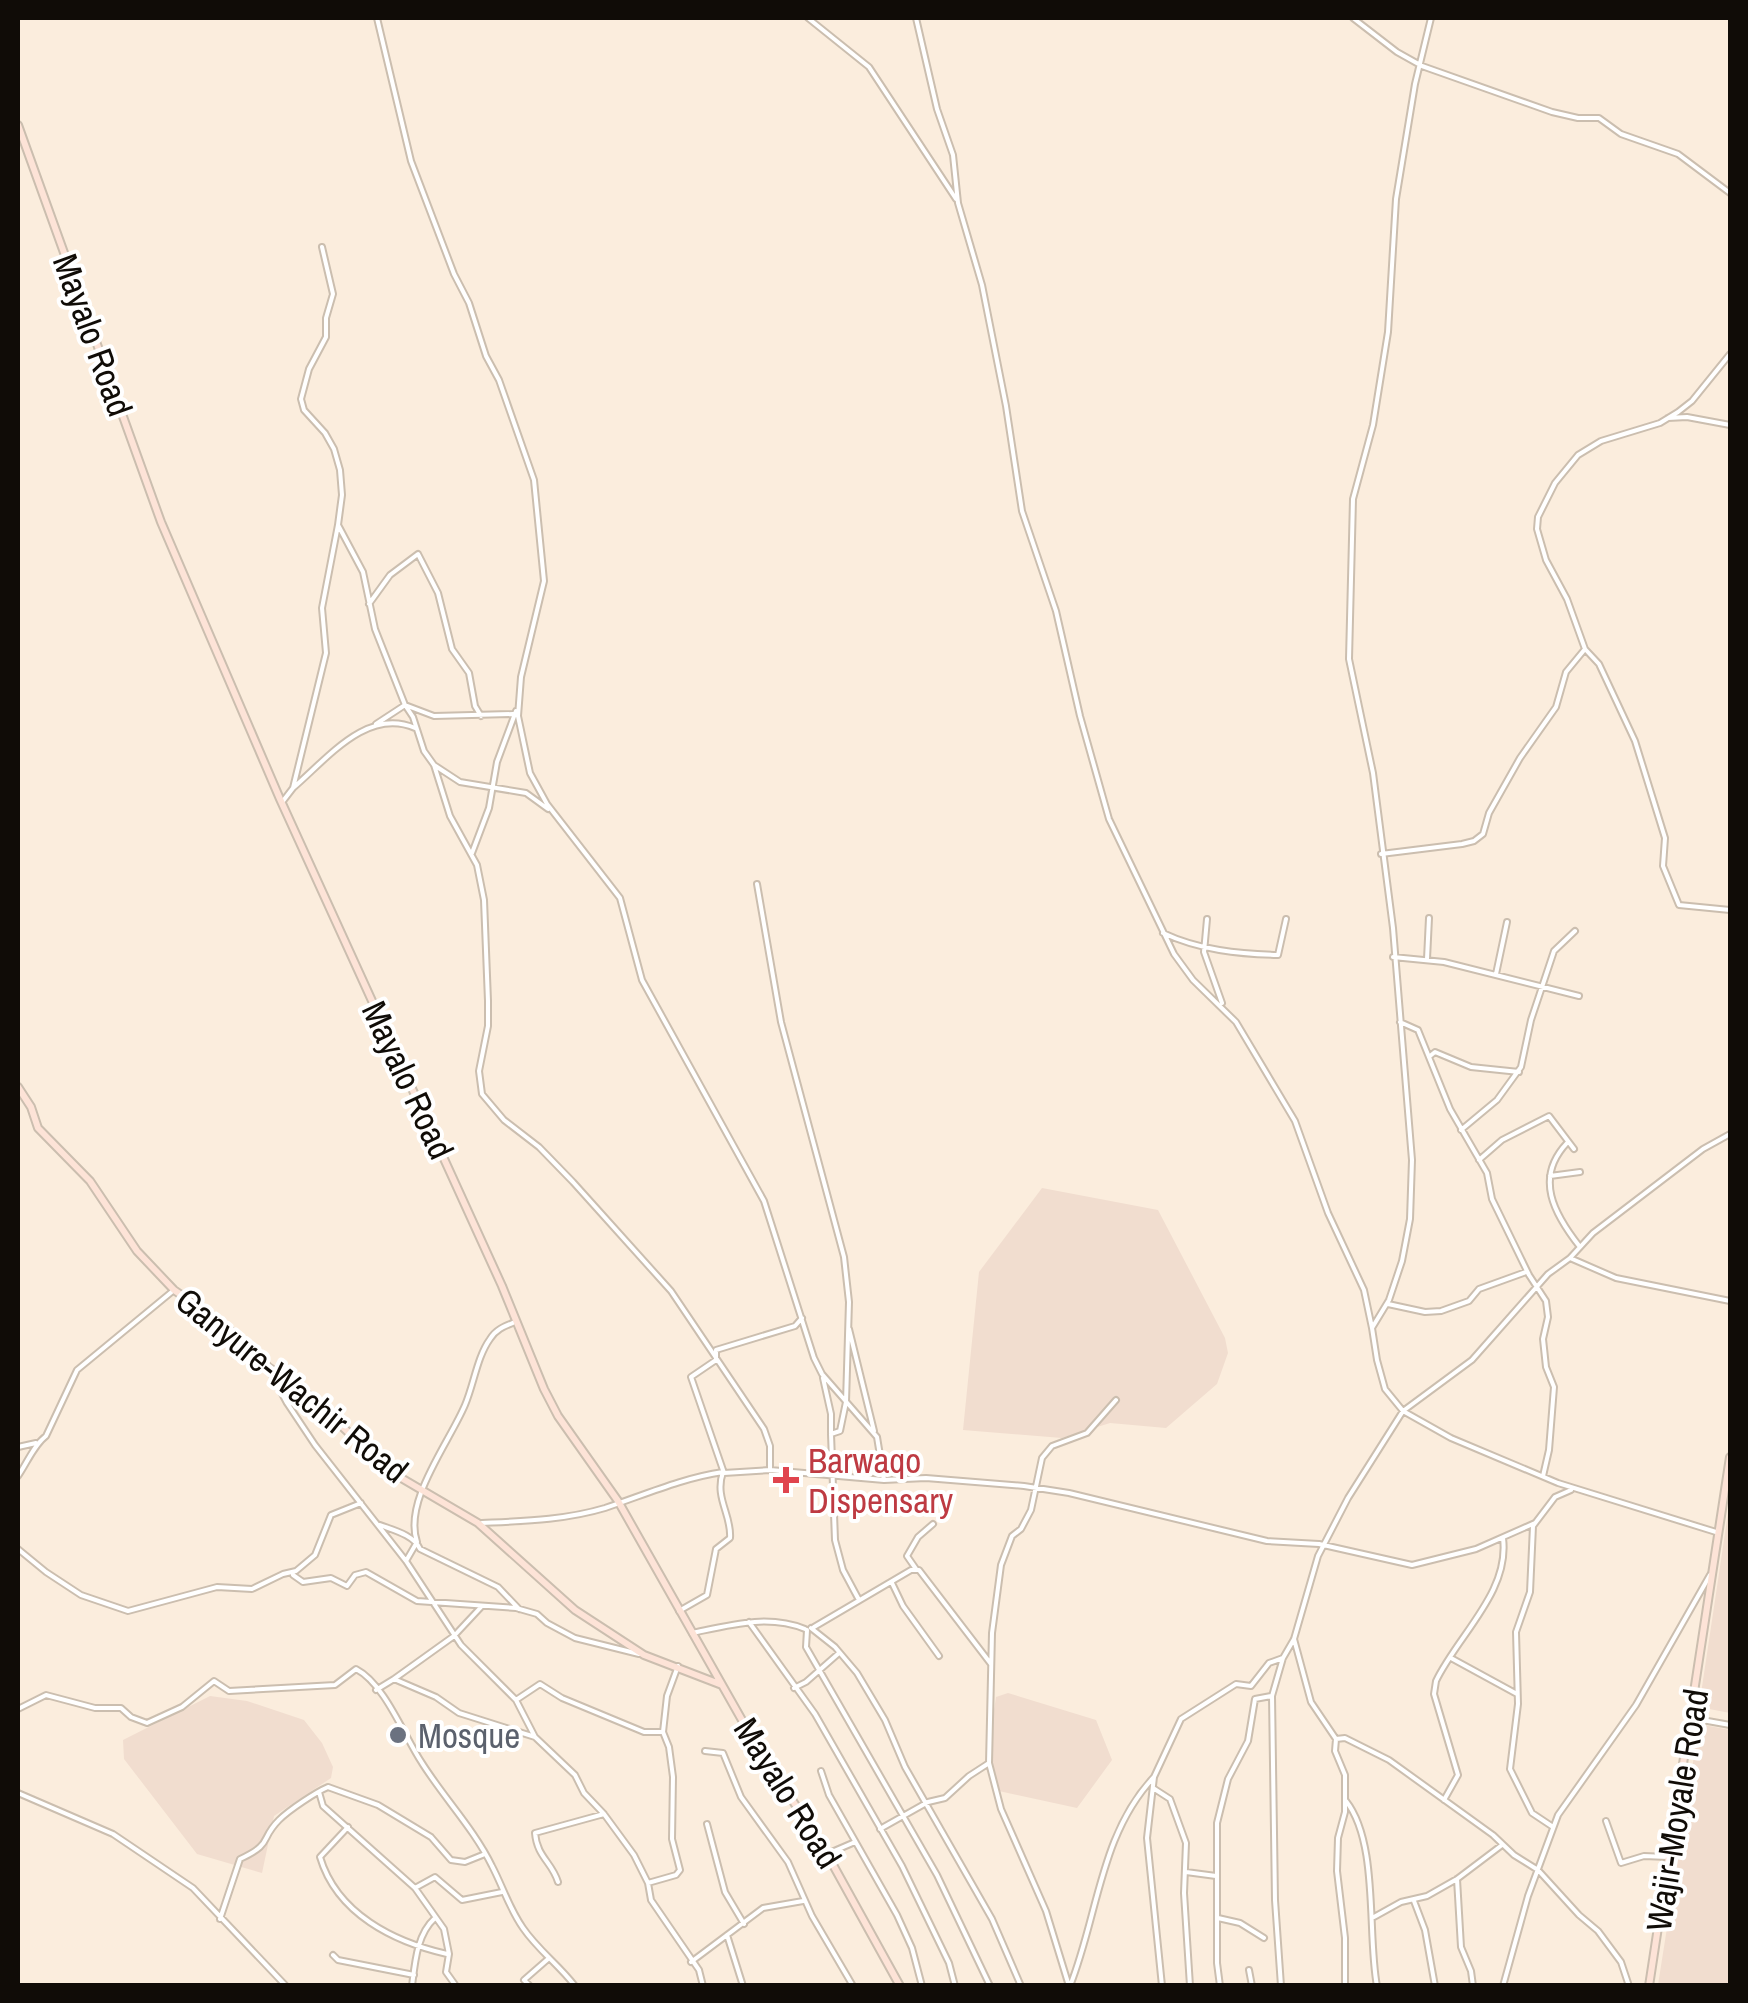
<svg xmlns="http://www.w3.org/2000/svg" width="1748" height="2003" font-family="'Archivo Narrow',sans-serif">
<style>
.industrial{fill:#f1ddcf}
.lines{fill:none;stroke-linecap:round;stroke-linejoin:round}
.street-casing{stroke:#cbbeaf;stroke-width:8}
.secondary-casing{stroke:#cbbeaf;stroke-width:10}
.street{stroke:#fff;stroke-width:4}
.secondary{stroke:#fde3d7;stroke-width:6}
.health-dot{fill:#e0444e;stroke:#fff;stroke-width:4}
.worship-dot{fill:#6b7280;stroke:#fff;stroke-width:4}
.labels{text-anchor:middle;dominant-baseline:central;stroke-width:8;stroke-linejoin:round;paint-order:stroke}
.street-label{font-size:35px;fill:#100c07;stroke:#fff}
.health-label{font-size:35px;fill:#be3a42;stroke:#fff;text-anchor:start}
.worship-label{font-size:35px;fill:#5b616d;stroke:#fff;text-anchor:start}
</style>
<rect width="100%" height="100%" fill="#fbeddd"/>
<path class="industrial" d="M1042 1188 1158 1210 1225 1338 1228 1353 1217 1384 1166 1428 1110 1423 1062 1438 963 1430 979 1272Z
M1730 1500V1713L1699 1707Z
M1008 1693 1096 1720 1112 1760 1077 1808 999 1791 988 1749 996 1697Z
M210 1696 247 1701 304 1720 322 1743 333 1767 331 1778 274 1816 262 1873 197 1854 124 1759 123 1740Z
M1699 1724 1730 1730V1985H1658Z"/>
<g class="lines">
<g class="street-casing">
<path id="street" d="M377 18 411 161 454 274 469 303 486 356 499 380 534 480 544 581 521 677 518 716 530 773 547 804 620 898 642 980 764 1201 814 1358 822 1374 877 1437 884 1480
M808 18 869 67 956 199
M916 18 937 109 953 155 958 203 982 285 1006 406 1022 511 1056 611 1080 716 1109 819 1174 954 1193 980 1236 1022 1295 1121 1328 1213 1364 1290 1372 1328
M1353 18 1397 52 1422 66 1552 112 1578 118H1599L1621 134 1678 154 1730 193
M1431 18 1415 84 1396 199 1388 332 1373 425 1353 499 1349 659 1373 773 1393 928 1412 1160 1410 1219 1402 1261 1389 1300 1372 1328 1377 1360 1385 1389 1403 1411 1451 1438 1558 1483 1716 1532
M322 247 333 294 326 318V337L309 369 301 399 304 410 325 433 334 449 340 470 342 495 338 525 363 572 375 629 405 705 413 717 424 751 434 765 450 816 477 865 484 900 488 1001V1026L479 1071 482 1094 504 1120 539 1147 573 1182 671 1291 764 1429 770 1446V1470
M1730 354 1692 401 1678 412 1660 423 1601 441 1578 455 1555 483 1538 517 1537 529 1546 560 1567 599 1585 649 1599 664 1635 741 1665 838 1663 866 1679 905 1730 910
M1668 418 1687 417 1730 425
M369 604 390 575 418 554 438 593 452 649 469 673 475 706 481 716
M376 724 405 705 434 716 513 714
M434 765 460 782 526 793 548 809
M293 788C327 759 367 707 415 728
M283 801 293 788 326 653 322 608 338 525
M472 853 489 808 497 762 516 711
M1381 854 1462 844 1474 841 1483 834 1489 813 1520 758 1556 707 1566 672 1585 649
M757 884 781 1022 844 1257 849 1302 846 1402 840 1431 831 1434 835 1540 843 1570 859 1600
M1207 919 1204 952 1222 1003
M1163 933C1199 950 1239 954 1278 955L1286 919
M1393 957 1444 962 1579 996
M1427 959 1429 918
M1496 974 1507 922
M1400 1022 1418 1030 1450 1109 1487 1173 1492 1199 1529 1275 1546 1301 1548 1317 1543 1339 1546 1367 1554 1387 1549 1450 1543 1476
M1430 1056 1435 1052 1471 1067 1519 1072
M1461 1130 1497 1100 1521 1067 1531 1020 1554 951 1575 931
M1567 1143C1534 1178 1554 1214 1580 1247
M1479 1160 1502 1140 1549 1116 1574 1149
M1550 1176 1580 1172
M1570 1258 1616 1278 1730 1301
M1388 1304 1425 1312 1441 1311 1469 1301 1479 1289 1526 1272
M802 1318 795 1326 716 1350V1360L691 1377 724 1473 770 1470 884 1480 926 1478 1024 1486 1069 1493 1267 1541 1319 1544 1412 1565 1476 1549 1535 1523
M849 1329 874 1431
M270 1371 287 1403 315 1445 406 1561 461 1645 516 1700 535 1737 575 1775 584 1793 604 1814 634 1855 648 1883 651 1900 699 1970 703 1986
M823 1378 831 1414V1433
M18 1447 36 1443
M18 1476C27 1463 34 1445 46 1436L77 1370 174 1290
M482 1523C524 1521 565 1520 605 1508 644 1495 682 1478 723 1472 714 1498 732 1515 730 1538L716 1549 707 1595 679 1611
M380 1525C393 1530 414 1535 420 1549L498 1587 519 1609
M18 1549 46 1572 81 1595 128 1611 217 1587 252 1589 283 1574 296 1571 315 1555 331 1515 361 1503
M406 1561 417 1542C403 1501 449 1443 465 1405 474 1384 477 1357 490 1339 496 1329 505 1326 515 1322
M916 1569 907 1556 918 1537 933 1524
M293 1575 303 1582 331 1578 347 1586 355 1575 366 1572 417 1601 516 1608 537 1614 547 1623 575 1638 639 1654
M892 1583 903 1606 939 1656
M749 1622 815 1714 902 1866 949 1963 955 1986
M814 1627 911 1570H919L991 1664
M811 1628 835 1647 857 1673 885 1720 905 1767 992 1919 1021 1986
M807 1630 806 1647 937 1875 990 1986
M692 1633C730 1625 768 1614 805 1629
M1294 1639 1311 1702 1336 1739 1335 1751 1345 1775V1812L1338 1838 1337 1871 1345 1938V1986
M1451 1658 1517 1694
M394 1679 454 1636 482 1606
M794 1688 806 1682 839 1653
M376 1690 394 1679 436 1697 459 1713 535 1737
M516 1700 540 1684 562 1698 644 1732H663
M18 1709 46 1695 95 1708H121L131 1717 147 1723 182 1707 214 1681 229 1691 335 1685 356 1669C385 1684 404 1736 422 1763 444 1798 474 1829 492 1866 503 1887 509 1908 523 1928 538 1950 559 1965 575 1986
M1691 1718 1730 1725
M1336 1739 1345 1738 1389 1760 1493 1835 1514 1855 1538 1870 1579 1915 1598 1931 1621 1962 1629 1986
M705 1751 723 1753 741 1797 788 1862 812 1916 853 1986
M821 1771 829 1795 897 1915 912 1948 922 1986
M1153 1788 1170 1799 1186 1843 1184 1893 1190 1986
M319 1792 323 1806 415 1888 444 1929 449 1954 446 1972 456 1986
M18 1793 113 1834 193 1888 286 1986
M1444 1800 1458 1775 1434 1694 1436 1681C1458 1635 1510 1592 1503 1538
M1346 1801C1379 1843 1367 1934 1377 1986
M1606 1821 1621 1863 1644 1856 1668 1857
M707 1824 725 1892 744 1924
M348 1827 320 1857C337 1914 394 1942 447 1954
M1553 1827 1532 1813 1510 1769 1518 1704 1516 1632 1530 1592 1533 1526 1555 1497 1571 1490
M880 1829 928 1802 945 1798 969 1776 989 1763
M827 1854 855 1842
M1186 1872 1216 1876
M1457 1879 1461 1947 1471 1971 1473 1986
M558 1882C552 1862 537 1857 535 1833L604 1814
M648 1883 676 1875 680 1870 672 1839 673 1777 669 1747 663 1732 667 1696 678 1666
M415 1888 435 1877 462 1900 502 1892
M1414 1901 1425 1930 1435 1986
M1374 1917 1401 1902 1427 1896 1457 1879 1502 1845
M1218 1918 1240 1923 1264 1938
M220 1919 240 1859C274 1843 259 1840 279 1820 289 1810 316 1792 328 1787L378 1805 431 1837 451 1860 465 1862 485 1854
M727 1935 743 1986
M333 1955 338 1960 414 1975
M691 1962 763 1908 803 1901
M1249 1970 1252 1986
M412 1986C415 1962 417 1934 435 1918
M530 1986 524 1980 548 1959
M1069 1986 1046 1911 1001 1809 989 1763 992 1633 1001 1565 1012 1536 1021 1529 1031 1510 1042 1458 1052 1446 1087 1433 1116 1400
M1070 1986C1098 1916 1100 1834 1154 1777
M1162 1986 1147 1838 1154 1777 1181 1719 1236 1684 1251 1686 1269 1663 1283 1658
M1220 1986 1217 1963V1823L1228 1779 1248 1741 1255 1699 1271 1696
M1281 1986 1275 1900 1272 1696 1283 1658 1294 1639 1318 1556 1348 1498 1403 1411 1472 1360 1548 1274 1570 1258 1593 1233 1703 1149 1730 1134
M1503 1986 1528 1896 1558 1815 1636 1705 1710 1575"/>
</g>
<g class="secondary-casing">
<path id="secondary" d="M18 125 161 522 280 799 502 1286 544 1389 558 1416 618 1501 751 1736 827 1854 900 1986
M18 1087 31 1107 38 1128 90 1181 137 1251 174 1290 216 1319 254 1350 268 1367 304 1391 391 1472 478 1523 575 1610 644 1655 722 1685
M1649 1986 1730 1457"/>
</g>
<use href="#street" class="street"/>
<use href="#secondary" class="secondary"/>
</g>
<path class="health-dot" d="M781 1465h10v10h10v10h-10v10h-10v-10h-10v-10h10z"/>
<circle class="worship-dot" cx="398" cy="1735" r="10"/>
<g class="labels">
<g class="street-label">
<text transform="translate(93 335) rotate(70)">Mayalo Road</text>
<text transform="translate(408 1080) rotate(65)">Mayalo Road</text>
<text transform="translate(292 1385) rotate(39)">Ganyure-Wachir Road</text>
<text transform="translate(788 1793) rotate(58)">Mayalo Road</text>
<text transform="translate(1677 1810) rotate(-81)">Wajir-Moyale Road</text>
</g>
<g class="health-label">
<text x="808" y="1460">Barwaqo<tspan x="808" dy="40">Dispensary</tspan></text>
</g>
<g class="worship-label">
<text x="418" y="1735">Mosque</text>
</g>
</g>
<rect width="1748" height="2003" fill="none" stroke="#100c07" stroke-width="40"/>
</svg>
